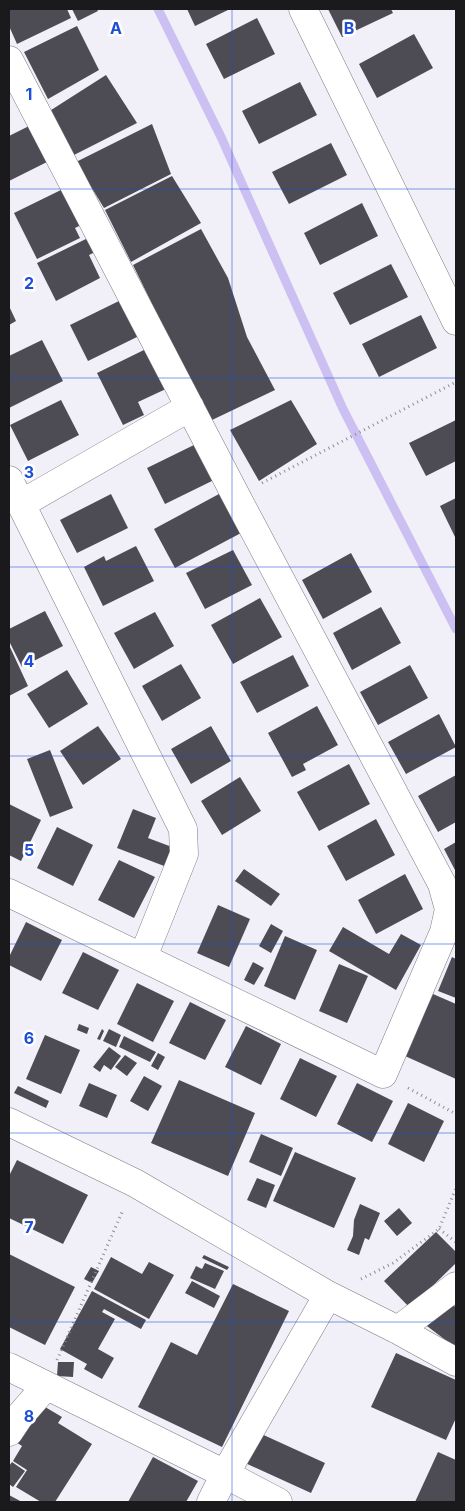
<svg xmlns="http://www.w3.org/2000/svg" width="465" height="1511" font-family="Inter,sans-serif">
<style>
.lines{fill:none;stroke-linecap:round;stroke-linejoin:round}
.stream{stroke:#ccbff2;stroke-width:9}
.building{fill:#4d4b53}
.minor-casing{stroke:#7d7b83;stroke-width:29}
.path{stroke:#8e8d93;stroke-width:3;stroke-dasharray:1 4;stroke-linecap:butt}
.minor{stroke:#fff;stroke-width:28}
.grid{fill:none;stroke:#1d4ed8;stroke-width:1;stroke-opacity:0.55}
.grid-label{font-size:16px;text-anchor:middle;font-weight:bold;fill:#1d4ed8;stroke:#fff;stroke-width:5;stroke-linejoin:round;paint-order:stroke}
</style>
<rect width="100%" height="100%" fill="#f1eff8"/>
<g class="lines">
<path class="stream" d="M158 9 221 137 343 409 456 629"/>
</g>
<path class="building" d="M9 9H67L71 18 17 44 9 26Z
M72 9H97L98 11 78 21Z
M187 9H230L195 26Z
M328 9H391L393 13 342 37Z
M257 18 275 54 224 79 206 44Z
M77 26 99 70 48 99 24 52Z
M414 34 433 68 377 98 359 64Z
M106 75 137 123 74 155 48 112Z
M300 82 317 115 259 144 242 111Z
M152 124 171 174 104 208 76 162Z
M29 126 47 162 9 181V136Z
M331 143 347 175 289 204 272 172Z
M172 176 201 223 131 262 105 210Z
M65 188 83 224 75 228 80 238 37 259 14 213Z
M362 203 378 236 320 265 304 233Z
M201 229 228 278 247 337 275 390 212 420 183 367 133 265Z
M88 238 95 252 89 255 100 278 56 301 37 263Z
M391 264 408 297 350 325 333 293Z
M121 300 139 336 88 361 70 325Z
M9 306 16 321 9 325Z
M421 315 437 348 379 377 362 344Z
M42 340 63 381 9 408V356Z
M148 348 168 388 138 402 144 415 123 425 97 373Z
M61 400 79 435 28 461 10 425Z
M291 400 317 444 259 481 230 430Z
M456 420V461L426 476 409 443Z
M198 443 216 479 165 504 147 468Z
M111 494 128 528 77 553 60 520Z
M219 494 241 533 175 568 154 529Z
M456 498V539L440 506Z
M136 546 154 581 103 606 84 567 104 556 106 561Z
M233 550 252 585 205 609 186 573Z
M351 553 372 592 323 619 302 580Z
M260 598 282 637 233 664 211 625Z
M381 607 401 643 352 670 333 633Z
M45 611 63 646 22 667 9 641V629Z
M155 612 174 646 134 669 114 633Z
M9 645 28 686 9 696Z
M293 655 309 686 257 713 240 682Z
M181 664 201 698 162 721 142 686Z
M410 665 428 698 378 725 360 692Z
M67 670 88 704 49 728 27 694Z
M317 706 338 745 303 764 306 770 292 777 268 733Z
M439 714 456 747 406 774 388 742Z
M98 726 121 759 83 785 60 751Z
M211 726 231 761 191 784 171 749Z
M50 750 73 808 50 817 27 759Z
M349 764 370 804 319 831 297 792Z
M456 775V822L438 832 418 796Z
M240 777 261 811 222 835 201 801Z
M9 804 41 820 21 861 9 855Z
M133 809 156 818 148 838 180 850 172 869 117 848Z
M376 819 395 855 346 881 327 846Z
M57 827 93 845 73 886 37 868Z
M456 842V872L444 849Z
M119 860 155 877 134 918 98 900Z
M244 869 280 894 271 906 235 881Z
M405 874 423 909 376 934 358 900Z
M218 905 250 919 229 967 197 953Z
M26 922 62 940 41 981 9 965V957Z
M271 924 283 931 271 953 259 946Z
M343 927 389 954 401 934 421 945 396 990 329 951Z
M285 936 317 950 295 1000 264 986Z
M83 952 119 970 98 1010 62 993Z
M452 957 456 959V998L438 991Z
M253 962 264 968 254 985 244 980Z
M339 964 368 976 347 1023 319 1011Z
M137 983 174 1001 153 1042 117 1024Z
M433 994 456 1004V1079L405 1056Z
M190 1002 226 1020 205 1060 169 1043Z
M79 1024 89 1028 87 1034 77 1030Z
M246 1026 281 1044 261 1085 225 1067Z
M102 1029 104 1031 100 1040 97 1039Z
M109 1029 121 1035 116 1047 103 1041Z
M45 1035 80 1050 61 1094 26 1079Z
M124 1036 156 1052 150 1062 119 1047Z
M109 1047 121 1056 111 1070 104 1065 100 1072 93 1067Z
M158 1053 165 1057 158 1070 151 1066Z
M125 1055 137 1063 127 1076 115 1067Z
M300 1058 337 1076 316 1117 280 1099Z
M144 1076 162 1086 148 1111 130 1101Z
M179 1080 255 1113 228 1176 151 1143Z
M89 1083 117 1095 107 1118 79 1106Z
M357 1083 393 1101 372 1142 337 1124Z
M18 1086 49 1101 46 1108 14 1093Z
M408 1103 444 1121 424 1162 388 1144Z
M261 1134 293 1148 281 1176 249 1162Z
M295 1152 356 1178 334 1228 273 1201Z
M17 1160 88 1195 63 1244 9 1218V1176Z
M257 1178 275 1185 266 1208 247 1200Z
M360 1204 380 1213 369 1240 365 1238 359 1255 347 1250 353 1236 354 1220Z
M399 1208 412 1223 397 1236 384 1221Z
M436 1232 456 1252V1263L410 1308 384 1281Z
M9 1254 75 1287 45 1345 9 1327Z
M204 1255 229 1267 227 1270 202 1258Z
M111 1257 142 1274 149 1262 174 1275 149 1319 94 1289Z
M205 1263 224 1271 215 1289 190 1278 196 1266 202 1269Z
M91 1267 99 1271 92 1283 84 1279Z
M192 1281 220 1296 214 1308 185 1293Z
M233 1284 289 1311 222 1447 138 1407 171 1342 197 1355Z
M92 1291 146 1320 141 1329 104 1309 102 1312 115 1319 98 1349 114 1358 102 1379 84 1369 87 1364 60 1349Z
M450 1299 456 1303 454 1306 456 1307V1348L419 1320Z
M396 1353 456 1380V1418L446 1440 371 1407Z
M58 1362H74L73 1377 57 1376Z
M40 1404 62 1417 58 1423 92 1444 55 1502H41L16 1487 27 1470 13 1461 22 1446 16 1442Z
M257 1432 325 1463 311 1493 243 1462Z
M438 1452 456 1460V1502H415Z
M153 1457 198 1481 186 1502H128Z
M12 1462 25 1471 13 1487 9 1484V1466Z
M9 1495 22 1502H9Z"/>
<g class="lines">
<g class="minor-casing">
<path id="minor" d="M303 9 456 321
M9 60 236 496 442 884 449 909 444 932 383 1074 9 893
M9 480 183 829 184 854 143 957
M21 504 190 407
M9 1122 135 1183 328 1295 398 1330 456 1362
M398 1330 456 1286
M9 1367 225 1474 278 1502
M9 1432 19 1417 46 1386
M211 1502 225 1474 328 1295"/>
</g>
<path class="path" d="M262 483 456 382
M408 1088 456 1114
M439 1229 456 1242
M361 1279 393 1263 439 1229 456 1188
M57 1360 123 1210"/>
<use href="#minor" class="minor"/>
</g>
<path class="grid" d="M232 9V1502M9 189H456M9 378H456M9 567H456M9 756H456M9 944H456M9 1133H456M9 1322H456"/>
<g class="grid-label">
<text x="116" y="34">A</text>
<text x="349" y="34">B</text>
<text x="29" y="100">1</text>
<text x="29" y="289">2</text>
<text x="29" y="478">3</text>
<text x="29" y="667">4</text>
<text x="29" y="856">5</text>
<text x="29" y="1044">6</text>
<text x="29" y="1233">7</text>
<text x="29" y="1422">8</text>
</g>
<rect width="465" height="1511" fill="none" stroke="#1a191c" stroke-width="20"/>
</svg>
